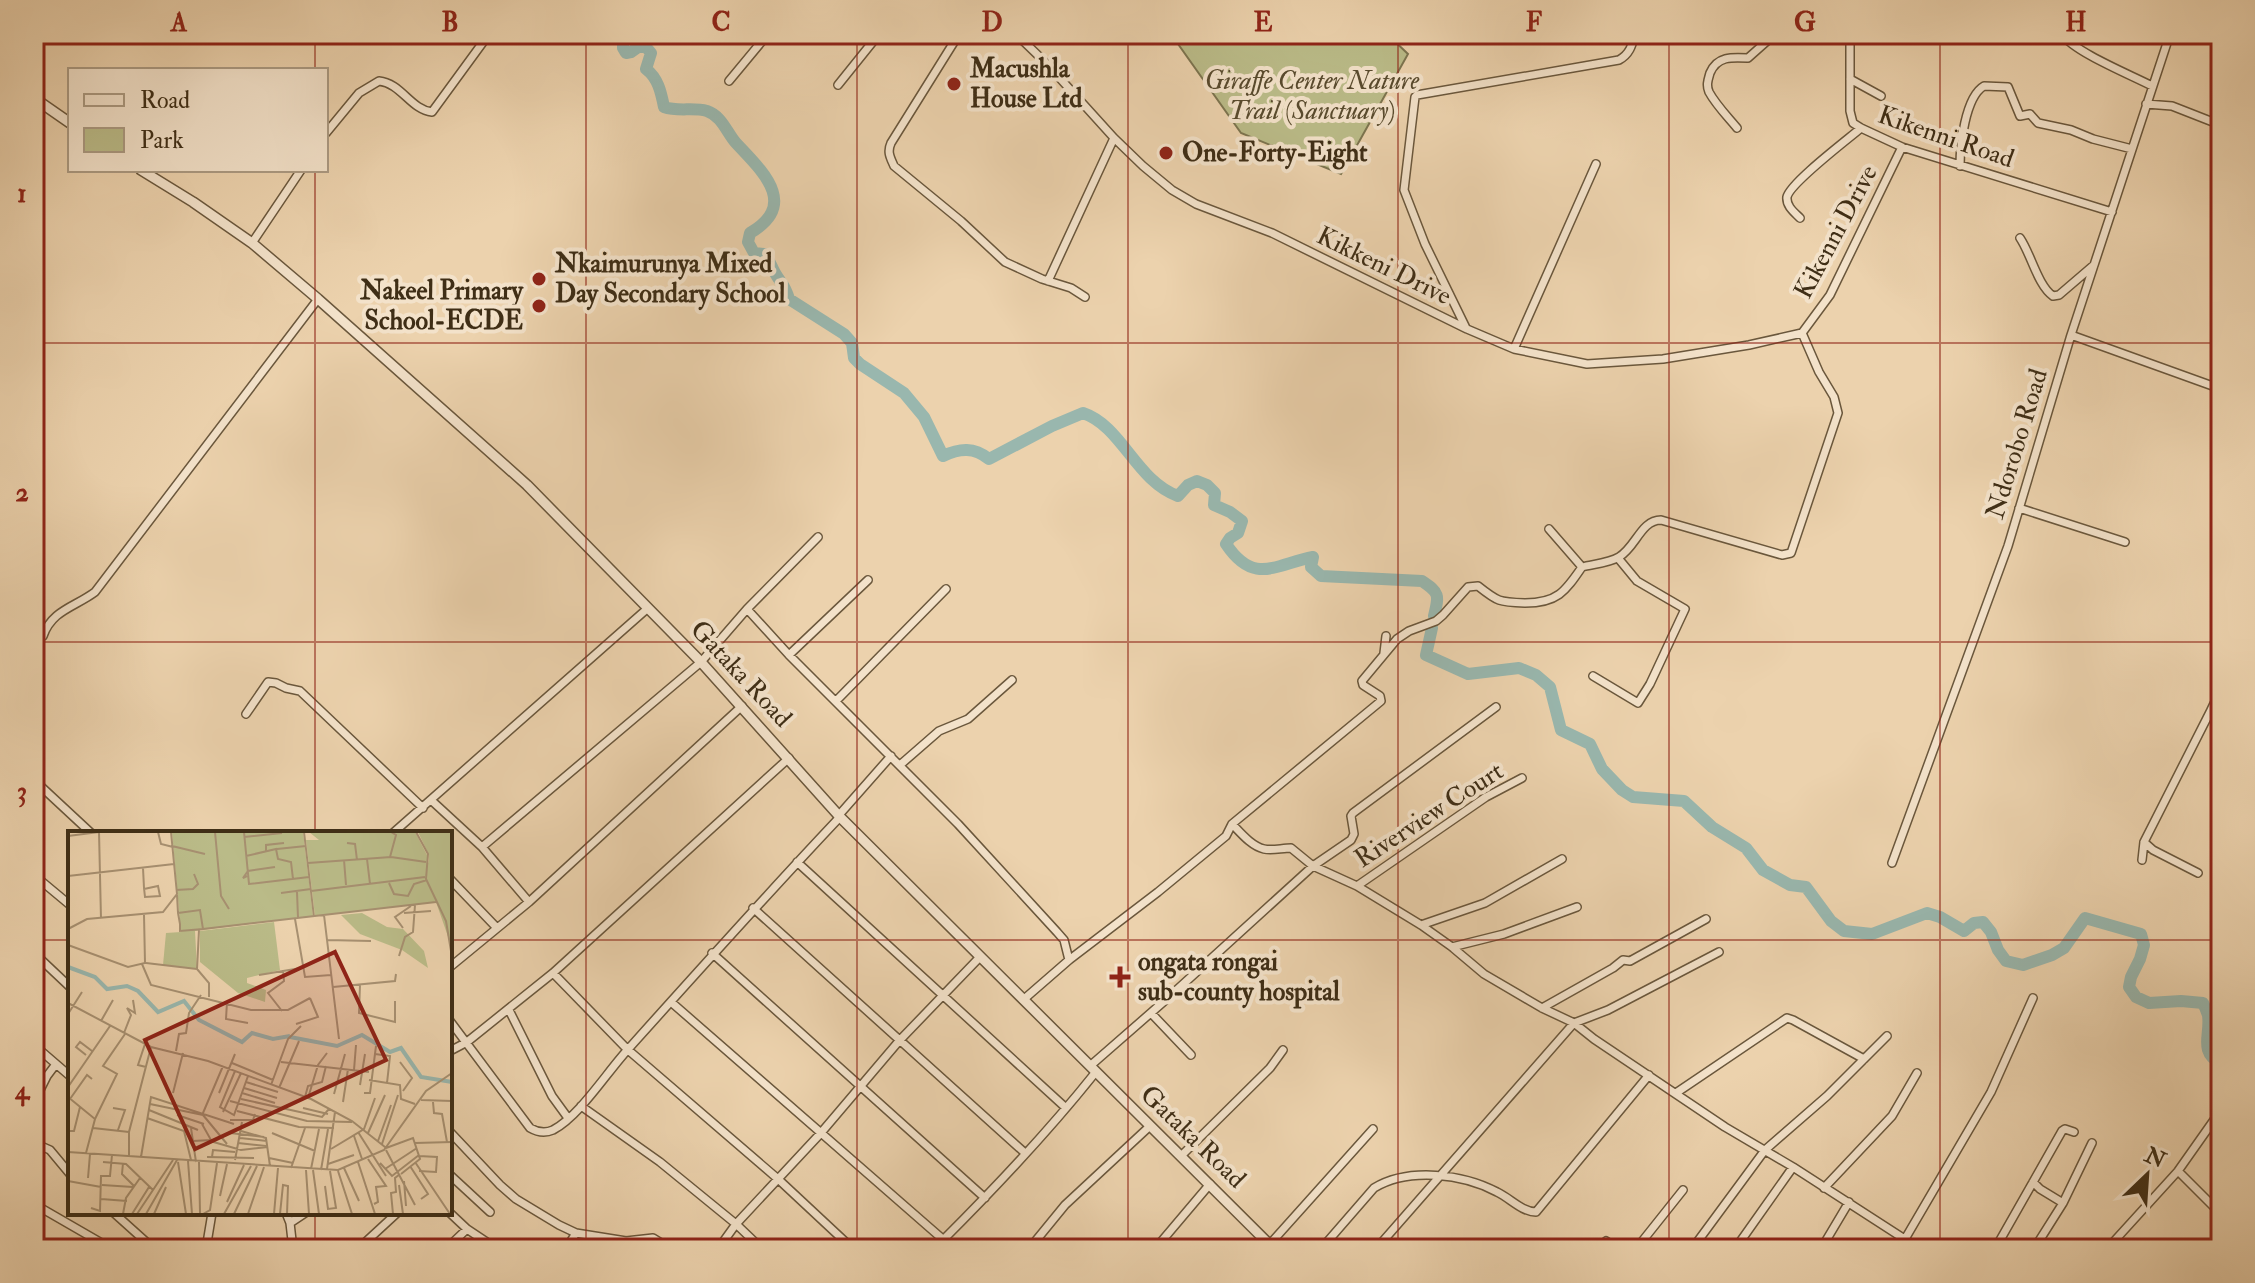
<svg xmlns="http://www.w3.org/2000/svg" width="2255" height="1283" font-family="'IM FELL Double Pica',serif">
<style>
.green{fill:#babb88;stroke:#7c744f;stroke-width:2}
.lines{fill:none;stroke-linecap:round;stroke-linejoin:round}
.river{stroke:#99b7ae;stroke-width:12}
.minor-casing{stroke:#6a573c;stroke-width:10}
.tertiary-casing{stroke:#6a573c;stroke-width:12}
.minor{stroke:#f3e2ca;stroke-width:7}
.tertiary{stroke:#f3e2ca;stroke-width:9}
.grid{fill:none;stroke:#8f2418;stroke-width:2;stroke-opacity:0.55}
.poi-dot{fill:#8f2418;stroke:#f3e2ca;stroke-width:3}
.labels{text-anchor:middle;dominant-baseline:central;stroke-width:8;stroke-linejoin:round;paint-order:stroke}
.poi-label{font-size:26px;font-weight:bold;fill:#3f2e16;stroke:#f3e2ca;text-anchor:start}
.park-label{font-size:26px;font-style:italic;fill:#584a2d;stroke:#f3e2ca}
.street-label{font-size:26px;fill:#3f2e16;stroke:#f3e2ca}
.inset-river{fill:none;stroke:#99b7ae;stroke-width:4}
.inset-road{fill:none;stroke:#a79071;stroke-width:2}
.view{fill:#8f2418;fill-opacity:0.15;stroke:#8f2418;stroke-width:4}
.inset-edge{fill:none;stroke:#3f2e16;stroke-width:4}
.neatline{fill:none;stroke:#8f2418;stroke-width:3}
.grid-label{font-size:26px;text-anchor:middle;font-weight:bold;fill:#8f2418}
</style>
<rect width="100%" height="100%" fill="#ecd2ad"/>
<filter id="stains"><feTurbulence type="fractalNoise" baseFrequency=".0025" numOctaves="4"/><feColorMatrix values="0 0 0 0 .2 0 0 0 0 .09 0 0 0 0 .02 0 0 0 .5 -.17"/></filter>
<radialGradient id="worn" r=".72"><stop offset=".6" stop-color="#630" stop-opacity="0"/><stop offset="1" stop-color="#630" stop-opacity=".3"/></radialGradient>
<path class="green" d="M1171 34H1387L1408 54 1341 174 1241 133Z"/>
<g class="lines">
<path class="river" d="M623 34V48L626 53 631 52 638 47H646L651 53 646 69C658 78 661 92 664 107 678 112 693 107 707 111 722 116 727 133 736 143 761 170 800 204 750 233L748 242 754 253 764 254C770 260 771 266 775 273 782 285 785 285 789 299L844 334 852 343 854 358 860 364 904 393 924 417 943 456C960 448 974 447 989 459L1052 426 1083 413C1122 426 1136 481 1178 496L1188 485 1197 481 1207 485 1215 493 1214 505 1230 512 1242 521 1238 533 1230 538 1226 544C1254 586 1276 564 1313 557L1311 567 1321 576 1422 581C1440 593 1439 595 1434 616
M1432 628 1426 655 1468 674 1519 668 1536 675 1550 687 1561 730 1590 744 1602 769 1622 790 1633 797 1684 801 1712 827 1746 848 1763 870 1790 885 1806 887 1831 921 1844 931 1872 934 1927 913 1940 917 1964 931 1974 923 1983 922 1991 932 1998 950 2006 961 2023 965 2052 955 2064 948 2085 918 2141 934 2144 945 2140 959 2131 977 2129 987 2136 997 2149 1003 2181 1001 2203 1003C2204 1005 2207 1012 2208 1015 2211 1036 2198 1051 2221 1064"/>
<g class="minor-casing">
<path id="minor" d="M959 34 891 143C887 152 890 157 894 166L961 221 1005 262 1042 279 1071 288 1085 297
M1016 34 1047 64 1114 138 1143 166 1172 190 1196 204 1272 233 1467 329 1514 349 1587 364 1663 359 1749 345 1802 333
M1850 34V111L1853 123 1861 128 1902 147 2112 212
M2062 34C2074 52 2131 75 2152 86
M34 38 38 34
M1850 79 1881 96
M729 81 768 34
M838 85 879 34
M2146 104 2172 106 2218 124 2221 128 2217 132
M1737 128C1728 117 1716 105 1709 92 1706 85 1708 80 1710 73 1717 56 1732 57 1748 58L1775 34
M326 133 359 93 379 81C401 83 411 110 432 112L489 34
M1960 166C1960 146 1965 97 1984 86L2008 87 2020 116 2030 114 2038 123 2071 130 2093 139 2132 149
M1800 218C1794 212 1786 206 1787 197 1790 183 1847 140 1861 128
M2020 238C2031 254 2038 286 2053 296L2059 295 2094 265
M252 243 301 170
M1048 281 1114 138
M1466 328 1425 244 1404 190 1415 97 1417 95 1619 60C1630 54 1632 45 1635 34
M1802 333 1830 295 1902 147
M2071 335 2221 389
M1514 349 1596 164
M2019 508 2125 542
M1549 529 1582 567C1594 564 1609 563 1619 557 1636 547 1641 520 1661 520L1782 555 1791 553 1838 413 1834 397 1819 372 1802 333
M747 609 789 655 958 824 1057 932 1064 940 1069 960
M43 636C52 610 75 607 95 592L318 299
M1384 653 1386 636
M789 655 868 580
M1593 676 1638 703 1650 684 1685 609 1637 581 1618 558
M2221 689 2211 710 2221 719
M836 701 946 589
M246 714 268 682 276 683 286 688 300 691 423 808
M900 765 939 731 968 719 1012 680
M34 780 91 833
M431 800 482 847 529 902
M839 815 891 756
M1232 824C1240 832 1251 846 1264 849 1272 851 1282 848 1291 848L1313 866 1357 886 1421 925 1452 947 1484 974 1542 1008 1574 1023 1594 1039 1725 1127 1793 1167 1920 1249
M393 833 648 608
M2144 842 2153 850 2198 873
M482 847 701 662 747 609 818 537
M2142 860 2144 842 2211 710
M797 862 1066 1108
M1892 863 2008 546 2071 335 2170 34
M34 875 70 905
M450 879 497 928
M1357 886 1486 797 1522 778
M753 908 1025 1153
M1421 925 1485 903 1562 859
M1452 947 1504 934 1577 907
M34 953 70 987
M712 953 985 1198
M450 967 529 902 742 706
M553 973 627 1049 778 1179 853 1249
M1023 1000 1069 960 1158 892 1226 836 1232 824 1381 701 1380 696 1363 685 1362 681 1397 639 1409 631 1436 621 1443 615 1468 587 1478 586C1498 602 1499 602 1525 603 1557 603 1565 592 1582 567
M671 1002 954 1249
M1542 1008 1613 968 1623 960 1630 961 1706 919
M509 1010 552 1096 568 1118
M1151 1013 1191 1055
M450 1021 530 1128C537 1132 544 1134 553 1130 581 1115 608 1070 631 1046 700 969 769 892 840 817
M34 1045 70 1076
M450 1051 467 1042 553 973 789 758
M1090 1066 1169 997 1313 866 1351 840 1354 834 1351 816 1353 813 1496 707
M1676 1093 1787 1018 1793 1020 1864 1059
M34 1102 47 1076 56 1064
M581 1106 660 1162 736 1224 762 1249
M450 1132 500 1185 516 1199 559 1225 576 1233 626 1241 653 1238 671 1249
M34 1143 50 1150 70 1174
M1181 1156 1270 1068 1283 1050
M2178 1171 2218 1211H2221
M450 1175 490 1212
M2033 1182 2040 1189 2063 1203
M1824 1188 1892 1116 1917 1073
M34 1204 112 1249
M114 1213 154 1249
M286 1213 290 1223 293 1249
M450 1213 467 1229 497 1249
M290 1223 305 1213
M1905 1239 1991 1092 2033 998
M943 1240C996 1187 1048 1132 1095 1073
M1269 1245 1373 1129
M206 1249 212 1213
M358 1249 397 1213
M446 1249 467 1229
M566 1249 576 1233
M718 1249 736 1224 820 1134 899 1041 979 958
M1029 1249 1065 1205 1150 1126
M1155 1249 1210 1184
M1321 1249 1374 1188C1409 1167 1463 1174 1497 1192 1510 1198 1522 1212 1536 1212L1649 1075
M1376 1249 1574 1023 1608 1010 1719 952
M1598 1249 1606 1241 1618 1249
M1636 1249 1683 1190
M1692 1249 1765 1150 1827 1096 1887 1036
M1735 1249 1793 1167
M1821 1249 1849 1202
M1995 1249 2062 1131 2065 1129 2074 1132
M2034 1249 2063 1203 2092 1143
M2107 1249 2178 1171 2221 1110"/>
</g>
<g class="tertiary-casing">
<path id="tertiary" d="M34 98 70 123
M141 170 193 202 252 243 318 299 527 485 701 662 840 817 1274 1249"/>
</g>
<use href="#minor" class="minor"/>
<use href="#tertiary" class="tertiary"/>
</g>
<path class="grid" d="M315 34V70M586 34V1249M857 34V1249M1128 34V1249M1398 34V1249M1669 34V1249M1940 34V1249M315 170V833M34 343H2221M34 642H2221M34 940H70M450 940H2221M315 1213V1249"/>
<g class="poi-dot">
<circle cx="954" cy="84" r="8"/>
<circle cx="1166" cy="153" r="8"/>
<circle cx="539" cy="279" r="8"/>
<circle cx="539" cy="306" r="8"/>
<path d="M1116 965h8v8h8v8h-8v8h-8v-8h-8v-8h8z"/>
</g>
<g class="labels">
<g class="poi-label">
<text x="970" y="69">Macushla<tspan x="970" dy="30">House Ltd</tspan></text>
<text x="1182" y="153">One-Forty-Eight</text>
<text x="555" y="264">Nkaimurunya Mixed<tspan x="555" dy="30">Day Secondary School</tspan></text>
<text x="523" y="291" text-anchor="end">Nakeel Primary<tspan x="523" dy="30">School-ECDE</tspan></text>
<text x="1138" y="962">ongata rongai<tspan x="1138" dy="30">sub-county hospital</tspan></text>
</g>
<g class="park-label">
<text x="1312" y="81">Giraffe Center Nature<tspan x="1312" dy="30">Trail (Sanctuary)</tspan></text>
</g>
<g class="street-label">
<text transform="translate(1946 137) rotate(19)">Kikenni Road</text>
<text transform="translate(1836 232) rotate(-62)">Kikenni Drive</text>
<text transform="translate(1384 266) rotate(26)">Kikkeni Drive</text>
<text transform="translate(2017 444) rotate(-73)">Ndorobo Road</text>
<text transform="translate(741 674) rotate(47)">Gataka Road</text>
<text transform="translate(1429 815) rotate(-33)">Riverview Court</text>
<text transform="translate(1193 1137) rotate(44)">Gataka Road</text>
</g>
</g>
<g transform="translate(68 831)">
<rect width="384" height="384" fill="#ecd2ad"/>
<path d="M104 1H235L245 85 127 100 129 138 95 134 98 102 113 101ZM241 1H347L359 24 368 71 247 85 238 9H251ZM350 1H384V117L360 48 361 24ZM294 82 319 96 335 98 356 120 360 137 334 119 292 103 273 84ZM206 91 212 139 179 147V152L198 159 197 171 170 162 132 131V100Z" fill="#babb88"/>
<path class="inset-river" d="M0 136 27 146 39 158 59 155 70 160 90 181 116 170 131 189 174 211 184 202 205 208 222 205M222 206 269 215 294 204 322 221 333 217 353 246 384 251"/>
<path class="inset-road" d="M31 1 33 88M90 1 93 13 105 16M147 1 153 65 161 78M176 1 181 53 241 46M236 1 246 86M348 1 360 23 358 48 378 90 384 126M0 5 31 1M176 6 214 2M279 12 287 13 289 29M104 15 137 23M209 18 238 15M198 20V14L216 12M178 25 208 18 210 28 223 31 225 48M322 26 328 4 323 1M299 28 302 53M276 29 278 54M240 32 323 26 358 31M75 37 76 57 77 66 92 65 90 55 76 58M0 45 106 33M179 45 175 47 180 40 207 36M321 52 326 63 340 65 346 53 359 49M108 59 125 58 130 53 126 43M243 60 357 46M229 61 230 87M213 62 243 58M109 64 110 82 112 93V100L135 98 132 79 110 82M336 82 363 80M256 84 271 208M227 88 237 146 263 144M335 97 327 86 343 75M0 98 19 88 95 81 109 63 103 1M135 98 368 71M259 109 303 110M0 114 60 136 77 132 76 84M331 125 337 106 345 101 347 74M78 132 129 138M74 133 83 154 183 179H220L242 167M129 138 131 99M129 138 141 152V166M191 144 233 137M292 154 291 182 327 191V170M265 156 327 150 328 143M159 171 158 188 180 192M0 172 83 216 140 230 243 268 284 290 317 316M214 180 200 162 216 150 215 139M0 183 14 161M33 190 45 169M228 193 250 186 242 167M56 202 63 184 59 177 67 182 65 169M77 213 70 234 78 236M108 220 111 203 118 202 121 182 133 164M307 223 322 225 319 252M18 224 8 216 12 211 24 220M213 231 301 241M332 231 344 247 335 260M164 232 205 249M286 239 288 214M167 240 152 276 166 284 180 245M301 249 332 254 333 268 347 273M178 251 210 261M203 254 220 208 233 195M292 254 297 223M0 256 42 195M176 257 209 267M211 257 231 210M105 262 115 222M151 262 167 223M174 262 207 272M296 262H302L308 215M266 263 277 223M0 266 27 288 18 322M237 266 240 255 254 251 258 235M240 267 250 234 259 222M2 268 19 244 24 248M173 268 254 286 261 278M353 269 384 270M162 270 239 290 284 291M275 271 280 238M365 271 366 282 374 283 379 311M82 273 135 284M45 277 57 279 50 299M235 277 260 283M81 279 130 299M169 280 231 296 266 297M155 281 173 242M135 282 155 235M109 284 136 293M135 284 159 313M79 287 116 300 123 329M27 288 49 243 35 235 57 203M162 289H185L187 283M25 297 61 301M123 297 128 331M0 300H6L12 276M173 300 198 307 202 335M290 301 318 345M162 302 196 306M204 302 247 320M300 302 317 264M286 305 294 328M172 307 199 310M125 310 143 309 134 293M142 310 173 319 200 316M310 310 323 274M170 312 198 315M347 312 384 311M314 313 330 264M318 317 345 307 352 328 333 343M263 318 296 298 307 267M318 319 347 374M0 321 270 339 316 319 358 260 384 242M61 325V301L83 216M73 326 83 266 166 293M139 326 186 327M144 326 145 319 167 321M201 327 225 332M300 328 318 355 308 356 310 371 306 373M167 329 174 291M120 330 124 383M35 331 58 333 85 359M110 331 118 383M131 331 132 382M290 331 307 383M347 331 382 383M55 332 54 343 66 355M312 332 324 345 351 324M260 333 286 324M342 335 360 363 353 368M223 337 237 297M276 337 291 370M243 338 251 298M259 338 267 281M317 338 349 317M238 339 241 383M245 339 251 383M253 339 260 298M270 340 284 383M351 340 368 341 369 326 351 325M20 347 22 323M0 350 33 356M336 350 338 375M34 354 65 356M331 354 335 383M257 355 260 378 268 377 262 340M152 365 159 333M33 368 59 370M159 371 176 334M23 377 32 380 33 345H42L44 324M55 383 58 367 72 347M64 383 81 356M69 383 105 329M78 383 109 329M86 383 98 356M135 383 142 379 149 332M156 383 183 335M166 383 189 335M180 383 196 336M206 383 210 337M212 383 215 354 220 355 219 383M325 383 323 362 328 361 327 347 332 343"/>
<path class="view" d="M267 121 318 229 127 318 77 209Z"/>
<rect width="384" height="384" class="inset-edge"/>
</g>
<rect width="2255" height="1283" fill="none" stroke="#ecd2ad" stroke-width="88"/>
<rect x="68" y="68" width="260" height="104" fill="#f3e2ca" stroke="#ab9a82" stroke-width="2"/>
<rect x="84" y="94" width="40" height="12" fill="#f3e2ca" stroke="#ab9a82" stroke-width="2"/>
<text x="140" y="108" font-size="24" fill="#3f2e16">Road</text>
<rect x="84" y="128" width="40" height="24" fill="#babb88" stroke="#ab9a82" stroke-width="2"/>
<text x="140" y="148" font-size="24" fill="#3f2e16">Park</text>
<g transform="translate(2147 1175) rotate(25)" stroke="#f3e2ca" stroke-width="6" paint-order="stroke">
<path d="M0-6L14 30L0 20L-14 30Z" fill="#3f2e16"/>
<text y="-12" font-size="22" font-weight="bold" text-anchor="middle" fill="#3f2e16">N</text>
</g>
<rect x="44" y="44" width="2167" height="1195" class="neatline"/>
<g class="grid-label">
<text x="179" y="31">A</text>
<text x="450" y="31">B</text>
<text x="721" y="31">C</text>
<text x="992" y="31">D</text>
<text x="1263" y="31">E</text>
<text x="1534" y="31">F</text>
<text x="1805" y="31">G</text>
<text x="2076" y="31">H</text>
<text x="22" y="202">1</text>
<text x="22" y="501">2</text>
<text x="22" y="800">3</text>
<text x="22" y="1099">4</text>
</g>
<rect width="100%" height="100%" filter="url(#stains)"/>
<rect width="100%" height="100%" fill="url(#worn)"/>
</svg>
